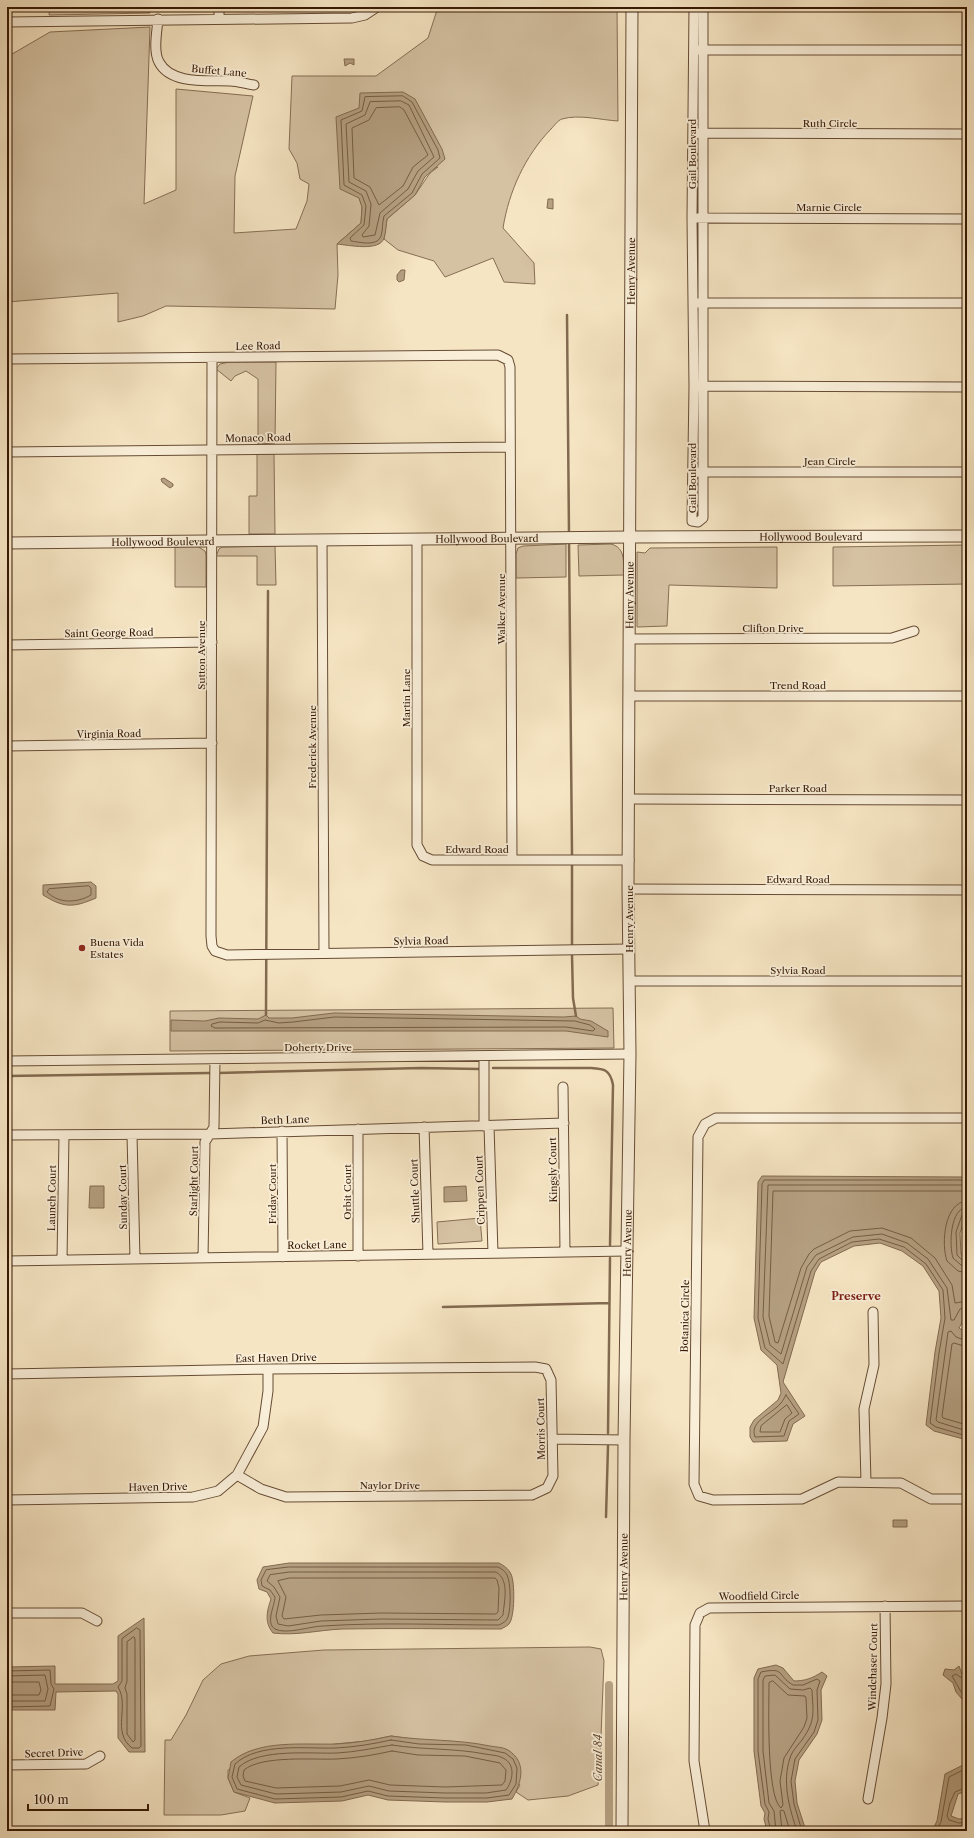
<svg xmlns="http://www.w3.org/2000/svg" width="974" height="1838" font-family="'Libre Caslon Text',serif">
<style>
.green{fill:#d5c2a3;stroke:#866e54}
.water{fill:#b5a082;stroke:#826a50}
.lines{fill:none;stroke-linecap:round;stroke-linejoin:round}
.shore{stroke:#765c43;stroke-width:1}
.stream{stroke:#826a50;stroke-width:2.5}
.canal{stroke:#b5a082;stroke-width:8}
.minor-casing{stroke:#664c34;stroke-width:11}
.tertiary-casing{stroke:#664c34;stroke-width:13}
.minor{stroke:#f9eed8;stroke-width:9}
.tertiary{stroke:#f9eed8;stroke-width:11}
.poi-dot{fill:#8f2418;stroke:#f9eed8;stroke-width:1.5}
.labels{text-anchor:middle;dominant-baseline:central;stroke-width:3.5;stroke-linejoin:round;paint-order:stroke}
.street-label{font-size:10px;fill:#361904;stroke:#f9eed8}
.poi-label{font-size:10px;fill:#361904;stroke:#f9eed8;text-anchor:start}
.neighbourhood-label{font-size:11px;font-weight:bold;fill:#7a1f14;stroke:#f9eed8}
.water-label{font-size:11px;font-style:italic;fill:#694f36;stroke:#f9eed8}
</style>
<rect width="100%" height="100%" fill="#f6e5c3"/>
<filter id="stains"><feTurbulence type="fractalNoise" baseFrequency=".005" numOctaves="4"/><feColorMatrix values="0 0 0 0 .2 0 0 0 0 .09 0 0 0 0 .02 0 0 0 .5 -.17"/></filter>
<radialGradient id="worn" r=".72"><stop offset=".6" stop-color="#630" stop-opacity="0"/><stop offset="1" stop-color="#630" stop-opacity=".3"/></radialGradient>
<path class="green" d="M50 7H150V13L49 15Z
M438 7H617L618 121C601 120 579 114 562 119 558 120 554 126 551 129 525 156 509 191 503 228L534 263 535 284 504 282 493 258 445 277 434 261 398 250 384 239 387 219 415 195 430 173 438 167 359 198 362 207 361 223 337 244 338 275 335 309 166 306 143 316 118 322V293L7 302V57L50 32 150 27 144 204 176 190V89L253 96 235 176 234 233 296 229 307 201 309 184 300 179 297 163 289 149 292 76H376L428 38Z
M229 362H276L275 443 258 444V379L246 371 235 376 231 381 216 369 220 364Z
M257 454H274L275 534H249V496H257Z
M566 544V577L516 578V554L518 548 523 546Z
M611 544C626 548 623 562 624 575L579 576 578 545Z
M967 545V584L833 586V547Z
M197 546 205 551 206 555V587H175V547Z
M275 546 276 585H257V556H216L219 549 222 547Z
M777 547V588L669 585 667 626 637 627V552L645 553 650 548Z
M613 1008 614 1048 170 1051V1011Z
M480 1218 482 1241 438 1244 437 1222Z
M590 1647 601 1649 604 1661 600 1761 598 1785 568 1796 528 1800 516 1792 520 1785 420 1740 391 1736 367 1741 335 1744 228 1770V1778L234 1792 250 1798 245 1811 221 1815H164L165 1740H171L186 1715 203 1680 221 1664 249 1656 324 1650Z"/>
<path class="water" d="M344 59H354V65L350 63 345 66Z
M403 92 415 99 442 149 445 159 425 177 415 195 387 219C386 225 386 232 384 238 380 252 348 245 337 244L361 223 362 207 359 198 340 189 336 117 359 108 360 93Z
M548 199H553V209L547 208Z
M401 270H405L404 280 399 282 397 280V275Z
M164 478 173 484V486L170 488 162 482 161 479Z
M91 882 96 886V898C73 908 64 908 43 895V885Z
M334 1013 564 1017 576 1016 580 1019 591 1021 608 1031V1037L566 1031H171V1020L205 1021 219 1018 258 1019 266 1015 269 1018H292Z
M762 1176 967 1177V1213L960 1233 961 1254 967 1259V1314L959 1328 967 1333V1440L934 1431 926 1425 935 1352 941 1318 939 1291 923 1266 902 1251 880 1243 854 1246 821 1262 815 1272 783 1382 805 1416 793 1424 787 1441 753 1442 750 1437V1427L754 1420 778 1400 781 1393 777 1365 761 1350 754 1318 758 1182Z
M90 1186H104V1208H89Z
M466 1186 467 1201 444 1202V1187Z
M893 1520H907V1527H893Z
M289 1563H499C504 1566 508 1568 511 1574 515 1582 515 1617 509 1624 507 1626 503 1628 501 1629 448 1629 395 1628 342 1629 319 1630 296 1636 273 1633 264 1622 267 1611 271 1599L267 1592 259 1589 257 1580 263 1567Z
M144 1618 145 1752H129L118 1738V1694L116 1691 56 1692 55 1710H7V1667L55 1666V1684H113L118 1681V1636Z
M776 1665 783 1668 794 1681C805 1681 813 1678 822 1672L827 1676 821 1690 822 1720 817 1734 799 1760 795 1781 797 1803 806 1831H767L764 1819 765 1813 761 1806 754 1751V1678L758 1669Z
M959 1666 962 1674 967 1676V1705L956 1692 953 1683 943 1675 945 1669 954 1670Z
M391 1736C424 1741 457 1739 490 1746 495 1747 503 1747 508 1750 527 1762 522 1782 512 1799L487 1802H445L388 1800 368 1795 342 1801 275 1803 234 1792 228 1778 231 1762C258 1739 303 1745 336 1744 355 1743 373 1740 391 1736Z
M967 1763V1791L958 1794 951 1816 959 1819 967 1818V1831H932L937 1821 945 1774Z"/>
<g class="lines">
<path class="shore" d="M403 96 412 102 438 150 440 158 422 174 412 193 384 216C382 223 383 230 381 236 377 247 359 242 351 241L350 238 364 225 366 206 362 195 344 185 341 120 362 111 365 97Z
M401 101 409 105 434 157 418 171 408 189 380 213 375 235 363 237 362 235 369 226 371 204 366 191 349 182 346 124 365 115 370 102Z
M400 107 404 110 428 155 413 167 403 186 379 205 370 187 354 178 352 128 369 120 376 108Z
M89 886 91 888V895C77 903 59 904 47 892L49 889Z
M335 1017 575 1021 590 1025 595 1029 593 1031 566 1027 215 1028 211 1026 212 1024 220 1022 258 1023 265 1020 279 1023 293 1022Z
M967 1180H764L762 1184 758 1318 765 1348 783 1364 811 1271 819 1259 852 1242 879 1239 904 1247 926 1264 943 1290 945 1318 939 1353 930 1423 936 1427 967 1436
M967 1185H768L763 1317 770 1345 781 1354 807 1267 816 1255 853 1237 882 1234 907 1243 928 1259 947 1288 951 1320H954L960 1309 967 1307
M967 1191H773L769 1316 775 1342 778 1343 801 1268 809 1254 814 1249 850 1231 882 1228 911 1238 935 1258 952 1285 955 1303 967 1301
M967 1201C944 1202 941 1244 947 1261L958 1271 967 1273
M967 1207C950 1208 949 1245 953 1258L961 1265 967 1267
M967 1212 962 1215 956 1232 957 1255 963 1261 967 1262
M967 1341 956 1337 951 1331 948 1332 936 1420 938 1422 967 1431
M967 1347 954 1343 952 1344 942 1416 943 1418 967 1425
M786 1395 799 1414 789 1421 784 1436 755 1437C749 1421 772 1414 781 1403 783 1401 784 1398 786 1395Z
M787 1405 792 1413 785 1419 780 1432H760L761 1426Z
M289 1567H498C502 1569 505 1571 507 1575 511 1583 511 1608 508 1617 507 1621 503 1623 499 1625 441 1625 382 1622 323 1626 311 1626 286 1635 275 1629 265 1623 275 1605 275 1597L270 1590 262 1586 261 1580 266 1570Z
M290 1572H496C510 1580 504 1602 503 1615L498 1620 381 1619 321 1621 288 1626 278 1624 276 1616 280 1597 274 1587 267 1581 270 1575Z
M290 1578H495L497 1580 499 1588 498 1612 496 1614 381 1613 321 1615 284 1619 282 1616 286 1597 278 1581Z
M137 1628 140 1630 141 1746 139 1748H132C111 1731 130 1707 118 1687L122 1681V1639Z
M134 1637 135 1639V1740L133 1742 127 1734V1694L125 1688 127 1681V1642Z
M7 1671 50 1670 51 1684 54 1689 50 1706 7 1707
M7 1676 45 1675 48 1689 45 1701H7
M967 1679 960 1677 956 1674 952 1676 960 1690 967 1700
M773 1681 788 1695 805 1696 806 1698 807 1718 804 1727 784 1758 780 1781 783 1805 781 1808C766 1796 769 1705 769 1683Z
M7 1682H39L41 1690 39 1695H7
M391 1740 419 1744 466 1745 505 1753 513 1759 517 1768 516 1784 509 1795 487 1798H445L388 1796 368 1791 341 1797 275 1799 237 1789 232 1777 235 1764C259 1742 306 1749 336 1748 355 1747 373 1744 391 1740Z
M392 1745C423 1750 454 1748 485 1754 490 1755 498 1755 503 1758 516 1764 513 1781 506 1790L486 1793H445L389 1791 369 1786 341 1792 276 1794 241 1785 237 1777 239 1767C260 1748 311 1754 337 1753 356 1752 374 1748 392 1745Z
M392 1751 418 1755 465 1756 500 1763 506 1770 505 1781 502 1785 445 1787 390 1785 369 1780 340 1786 276 1788 245 1781 243 1776 244 1770C262 1755 314 1760 337 1759 356 1758 374 1755 392 1751Z
M967 1787 955 1792 950 1803 947 1816 949 1820 959 1823 967 1822
M771 1831 768 1819 769 1812 765 1804 758 1751V1679L761 1672C786 1667 776 1675 793 1685H803L817 1679 820 1681 817 1690 818 1720 814 1732 795 1759 791 1781 794 1804 802 1831
M776 1831 774 1811 769 1803 763 1751V1680L765 1676 775 1675 790 1689 803 1690 810 1688 812 1690C813 1713 816 1720 802 1740 798 1745 792 1751 790 1758 782 1782 789 1807 797 1831
M782 1831 780 1811 782 1810 784 1811 790 1831
M936 1831 941 1822 949 1777 967 1768"/>
<path class="stream" d="M567 315 569 535
M569 540 572 855
M572 864V945
M572 955 573 998 576 1016
M266 1015 268 591
M493 1068H590C604 1069 610 1069 613 1085L610 1245
M218 1073 421 1068 479 1069
M7 1076 209 1073
M443 1307 609 1303
M608 1433 610 1258
M606 1517 608 1446"/>
<path class="canal" d="M609 1831V1685"/>
<g class="minor-casing">
<path id="minor" d="M219 7V19
M694 7 692 218 694 386 692 521 698 522 703 518V7
M158 19C157 32 153 51 159 62 171 85 208 80 230 81 238 81 246 84 254 85
M7 22 352 18 365 15 377 7
M698 50H967
M696 133 967 134
M698 218 967 219
M698 303H967
M212 358 211 936 212 946 215 951 227 955 629 949
M7 359 498 355 508 360 510 367 512 860
M698 386 967 387
M7 452 510 447
M698 472H967
M417 539V845L423 856 432 860H629
M322 540 324 953
M630 639 892 638 914 631
M7 645 212 642
M630 696H967
M7 746 212 743
M630 799 967 800
M628 889 967 890
M629 981H967
M7 1061 630 1054
M563 1087 565 1252
M967 1118H716L705 1124 698 1137 694 1484 699 1496 713 1500 802 1499 838 1482 901 1483 931 1499H967
M484 1126V1057
M489 1126 493 1253
M424 1127 428 1254
M282 1131 283 1257
M7 1135 210 1134 564 1123
M132 1135 135 1259
M358 1256V1129
M203 1258 205 1142 214 1127 215 1059
M62 1260 64 1135
M7 1261 627 1251
M7 1374 268 1369 535 1367 546 1369 551 1380 553 1476 547 1488 532 1495 286 1497 261 1489 237 1475
M552 1439 624 1440
M866 1482 864 1409 874 1365 873 1312
M7 1500 193 1497 218 1491 237 1475 263 1427 268 1391V1369
M7 1613H82L97 1621
M7 1765 86 1764 100 1756
M868 1799 882 1718 886 1684 885 1606
M705 1831 694 1761 695 1625 700 1613 709 1608 967 1606"/>
</g>
<g class="tertiary-casing">
<g id="tertiary">
<path id="s1" d="M7 543 630 537 967 536"/>
<path id="s2" d="M622 1831 624 1440 630 1054 628 889 632 7"/>
</g>
</g>
<use href="#minor" class="minor"/>
<use href="#tertiary" class="tertiary"/>
</g>
<circle class="poi-dot" cx="82" cy="948" r="4"/>
<g class="labels">
<g class="street-label">
<text transform="translate(219 71) rotate(5)">Buffet Lane</text>
<text x="830" y="123">Ruth Circle</text>
<text transform="translate(692 154) rotate(-90)">Gail Boulevard</text>
<text x="829" y="207">Marnie Circle</text>
<text stroke="none"><textPath href="#s2" startOffset="1560">Henry Avenue</textPath></text>
<text transform="translate(258 346) rotate(-1)">Lee Road</text>
<text transform="translate(258 438) rotate(-1)">Monaco Road</text>
<text x="830" y="461">Jean Circle</text>
<text transform="translate(692 478) rotate(-90)">Gail Boulevard</text>
<text stroke="none"><textPath href="#s1" startOffset="804">Hollywood Boulevard</textPath></text>
<text stroke="none"><textPath href="#s1" startOffset="480">Hollywood Boulevard</textPath></text>
<text stroke="none"><textPath href="#s1" startOffset="156">Hollywood Boulevard</textPath></text>
<text stroke="none"><textPath href="#s2" startOffset="1236">Henry Avenue</textPath></text>
<text transform="translate(501 609) rotate(-90)">Walker Avenue</text>
<text x="773" y="628">Clifton Drive</text>
<text transform="translate(109 633) rotate(-1)">Saint George Road</text>
<text transform="translate(201 655) rotate(-90)">Sutton Avenue</text>
<text x="798" y="685">Trend Road</text>
<text transform="translate(406 698) rotate(-90)">Martin Lane</text>
<text transform="translate(109 734) rotate(-1)">Virginia Road</text>
<text transform="translate(312 747) rotate(-90)">Frederick Avenue</text>
<text x="798" y="788">Parker Road</text>
<text x="477" y="849">Edward Road</text>
<text x="798" y="879">Edward Road</text>
<text transform="translate(629 919) rotate(-90)">Henry Avenue</text>
<text transform="translate(421 941) rotate(-1)">Sylvia Road</text>
<text x="798" y="970">Sylvia Road</text>
<text x="318" y="1047">Doherty Drive</text>
<text transform="translate(285 1120) rotate(-2)">Beth Lane</text>
<text transform="translate(553 1170) rotate(-91)">Kingsly Court</text>
<text transform="translate(194 1181) rotate(-89)">Starlight Court</text>
<text transform="translate(480 1190) rotate(-92)">Crippen Court</text>
<text transform="translate(415 1191) rotate(-92)">Shuttle Court</text>
<text transform="translate(347 1192) rotate(-90)">Orbit Court</text>
<text transform="translate(272 1194) rotate(-90)">Friday Court</text>
<text transform="translate(123 1197) rotate(-91)">Sunday Court</text>
<text transform="translate(52 1198) rotate(-89)">Launch Court</text>
<text stroke="none"><textPath href="#s2" startOffset="588">Henry Avenue</textPath></text>
<text transform="translate(317 1245) rotate(-1)">Rocket Lane</text>
<text transform="translate(685 1316) rotate(-89)">Botanica Circle</text>
<text transform="translate(276 1358) rotate(-1)">East Haven Drive</text>
<text transform="translate(541 1429) rotate(-91)">Morris Court</text>
<text x="390" y="1485">Naylor Drive</text>
<text transform="translate(158 1487) rotate(-1)">Haven Drive</text>
<text stroke="none"><textPath href="#s2" startOffset="264">Henry Avenue</textPath></text>
<text transform="translate(759 1596) rotate(-1)">Woodfield Circle</text>
<text transform="translate(873 1667) rotate(-89)">Windchaser Court</text>
<text transform="translate(54 1753) rotate(-2)">Secret Drive</text>
</g>
<g class="poi-label">
<text x="90" y="942">Buena Vida<tspan x="90" dy="12">Estates</tspan></text>
</g>
<g class="neighbourhood-label">
<text x="856" y="1296">Preserve</text>
</g>
<g class="water-label">
<text transform="translate(598 1758) rotate(-90)">Canal 84</text>
</g>
</g>
<rect width="974" height="1838" fill="none" stroke="#f6e5c3" stroke-width="24"/>
<rect x="8" y="8" width="958" height="1822" fill="none" stroke="#361904" stroke-width="2"/>
<rect x="12" y="12" width="950" height="1814" fill="none" stroke="#361904"/>
<path d="M28 1804v6h120v-6" fill="none" stroke="#361904" stroke-width="2"/>
<text x="34" y="1804" font-size="12" fill="#361904" stroke="#f9eed8" stroke-width="3" paint-order="stroke">100 m</text>
<rect width="100%" height="100%" filter="url(#stains)"/>
<rect width="100%" height="100%" fill="url(#worn)"/>
</svg>
